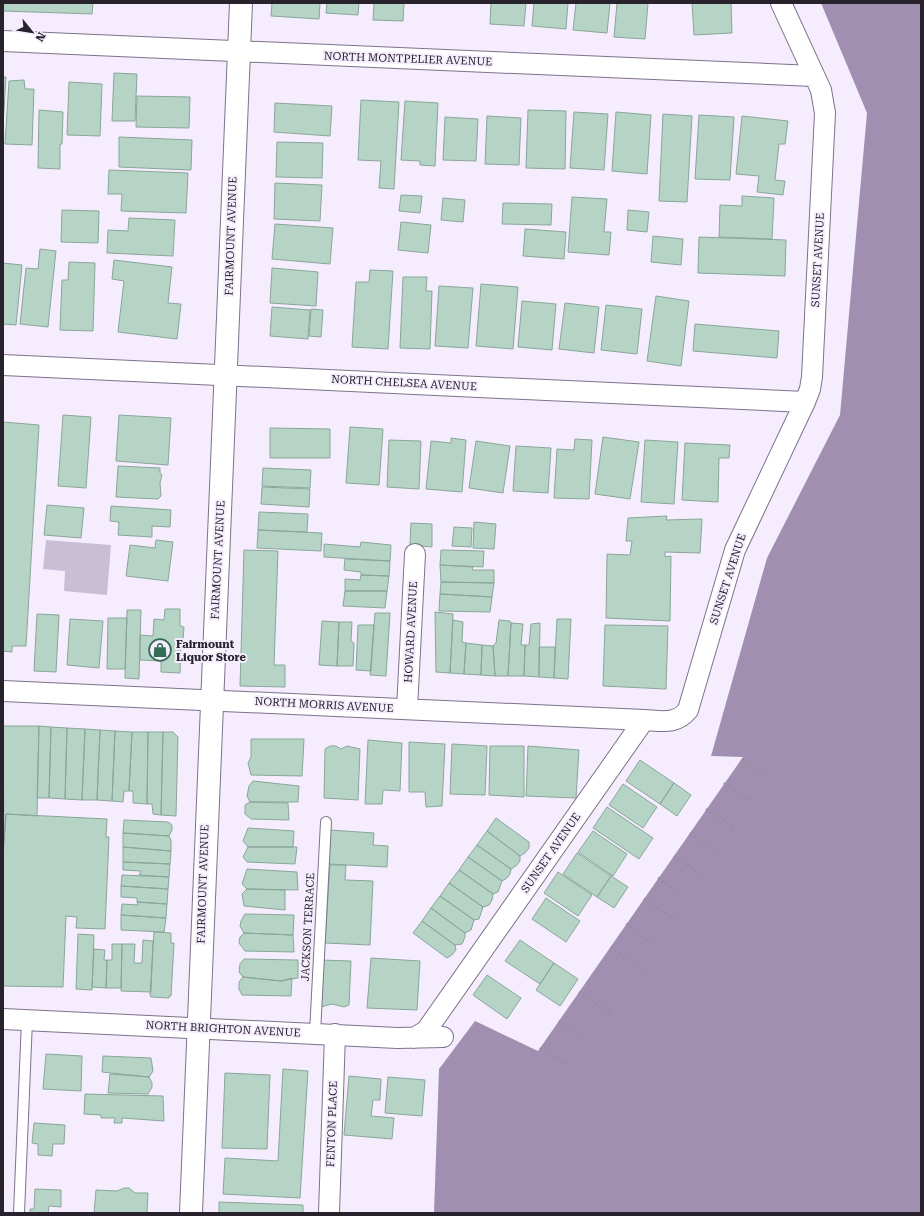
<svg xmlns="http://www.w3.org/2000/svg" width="924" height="1216" font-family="'Roboto Serif',serif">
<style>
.green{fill:#cabed7}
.water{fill:#a08fb1}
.building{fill:#b5d4c6;stroke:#89a699}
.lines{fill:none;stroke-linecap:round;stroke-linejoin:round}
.lane-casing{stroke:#7d7289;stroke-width:12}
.street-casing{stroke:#7d7289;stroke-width:22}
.secondary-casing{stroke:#7d7289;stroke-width:24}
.path{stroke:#958e9c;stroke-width:2.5;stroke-dasharray:2 3;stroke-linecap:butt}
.lane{stroke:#fff;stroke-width:10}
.street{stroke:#fff;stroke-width:20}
.secondary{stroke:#fff;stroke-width:22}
.labels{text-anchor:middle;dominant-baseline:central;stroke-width:4;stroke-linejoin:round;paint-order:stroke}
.street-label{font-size:11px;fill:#27222c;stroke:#f5edfd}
.poi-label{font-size:11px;font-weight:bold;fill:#27222c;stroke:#f5edfd;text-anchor:start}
</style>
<rect width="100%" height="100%" fill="#f5edfd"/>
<path class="green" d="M46 540 111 545 107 595 64 591 65 571 43 569Z"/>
<path class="water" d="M821 3H921V1213H434L439 1069 475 1021 538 1051 743 757 711 756 767 558 840 415 867 113Z"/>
<path class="building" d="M3 3H93L92 14 3 11Z
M272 3H320L319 19 271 16Z
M327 3H359L358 15 326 13Z
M374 3H404L403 21 373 20Z
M491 3H526L524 26 490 24Z
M534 3H568L566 29 532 26Z
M576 3H610L607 33 573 30Z
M617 3H648L645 39 614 37Z
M692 3H731L732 33 694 35Z
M114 73 137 74 135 121H112Z
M3 77H6L3 126Z
M24 80 25 89H34L32 145 5 144 9 81Z
M69 82 102 84 100 136 67 135Z
M137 96 190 97 189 128 136 127Z
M361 100 399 102 394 189 379 188 381 161 358 160Z
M405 101 438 103 435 166 420 165V161L401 160Z
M275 103 332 106 330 136 274 132Z
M39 110 63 112 62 144H60V169L38 168Z
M528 110 566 111 565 169 526 168Z
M574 112 608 114 604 170 570 168Z
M616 112 651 115 647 174 612 171Z
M663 114 692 116 687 202 659 201Z
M699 115 734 117 730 180 695 179Z
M487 116 521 118 519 165 485 164Z
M742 116 788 121 785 144H779L775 180 785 181 783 195 757 192 759 176 736 174Z
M445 117 478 119 476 161 443 160Z
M119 137 192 140 191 170 119 167Z
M277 142 323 143 322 178 276 177Z
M109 170 188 173 186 213 121 211 122 194H108Z
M275 183 322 185 320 221 274 219Z
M401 195 422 196 420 213 399 211Z
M742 196 774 198 772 239 719 237 720 205 742 206Z
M572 197 607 199 604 232H611L609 255 568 252Z
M443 198 465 200 463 222 441 220Z
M503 203 552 204 551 225 502 224Z
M62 210 99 211 98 243 61 242Z
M628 210 649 212 647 232 627 230Z
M129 218 175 220 173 256 107 253 108 230 128 231Z
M401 222 431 225 428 253 398 250Z
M275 224 333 228 330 264 272 259Z
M525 229 566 232 564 259 523 256Z
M653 236 683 239 681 265 651 262Z
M699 237 786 240 785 276 698 273Z
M40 249 56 251 48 327 20 324 26 268 38 269Z
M114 260 172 267 168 303 181 304 177 339 118 332 124 281 112 279Z
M69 262 95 263 93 331 60 330 62 280H68Z
M3 263 22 265 16 325 3 324Z
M272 268 318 272 316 306 270 303Z
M370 270 393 271 388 349 352 347 356 282H369Z
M403 277H427L426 291H432L430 349 400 348Z
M481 284 518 287 513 349 476 346Z
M439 286 473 288 468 348 435 346Z
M656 296 689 301 681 366 647 361Z
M522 301 556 304 552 350 518 347Z
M565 303 599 307 594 353 559 349Z
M606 305 642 309 637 354 601 350Z
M272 307 310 310 308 339 270 336Z
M311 309 323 310 321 337 309 336Z
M695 324 779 331 777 358 693 351Z
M63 415 91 417 86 488 58 486Z
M119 415 171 418 168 465 116 461Z
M3 422 39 425 26 646H12V652L3 651Z
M350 427 383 429 379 485 346 483Z
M270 428 330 429V458H270Z
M603 437 639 442 630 499 595 494Z
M451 438 466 440 462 492 426 489 431 441 451 443Z
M575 439 592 440 589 499 554 498 557 449 574 450Z
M389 440 421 441 419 489 387 487Z
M645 440 678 442 674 504 641 502Z
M476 441 510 446 503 493 469 488Z
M685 443 730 445 729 458H719L718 502 682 500Z
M516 446 551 448 548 493 513 491Z
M118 466 160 468V473L162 475 160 483 161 496 158 499 116 497Z
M263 468 311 470 310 488 262 486Z
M262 487 310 489 309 507 261 504Z
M47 505 84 508 81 538 44 535Z
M111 506 171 510 170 527 152 526V537L118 535 119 522 110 521Z
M259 512 308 514 307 532 258 530Z
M667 516 666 520 702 519 700 553 665 552V557L671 556 670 621 606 618 607 554 630 555 632 541H626L628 518Z
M474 522 496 524 494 549 473 548Z
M411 523 432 524V547L410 545Z
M454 527 472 528 471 547 452 546Z
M258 530 322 533 321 551 257 548Z
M156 540 173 542 168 581 126 576 130 545 155 548Z
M361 542 391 545 390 561 324 557V544L360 547Z
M244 550 278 551 274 665H285V687L240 686Z
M441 550 484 551 483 567 440 565Z
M345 559 390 561 389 576 361 575V572L344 570Z
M440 565 473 567 472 570H494V583L441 582Z
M361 575 389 576 387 591H345V579L360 580Z
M441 582 494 583 492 597 440 594Z
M345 591H387L385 608 343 606Z
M440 594 492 597 490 612 439 611Z
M165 609H180V626L184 627 183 640H181L180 673 161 672V661L140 660V635L153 636 154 619 164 620Z
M127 610H141L139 679 125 678Z
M435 612 453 614 450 673 436 672Z
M375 613H390L386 676 370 675Z
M37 614 59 615 56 672 34 671Z
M108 618H127L125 669H107Z
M70 619 103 621 99 668 67 665Z
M557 619H571L568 679 554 678Z
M453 620 463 622 462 642 466 643 464 674 450 673Z
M499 620 510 621 511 623 508 676H495L493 646 496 643Z
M322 621 339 622 337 666 319 665Z
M339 622H352L351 641 354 643 353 666H337Z
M511 623 523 624 521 645H525L524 676H508Z
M540 623 539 677 524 676 525 645H529L531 624Z
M358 625H374L371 671 356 670Z
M605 625 668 626 666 689 603 686Z
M466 643 482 645 481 675 464 674Z
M482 645 493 646 495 676 481 675Z
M539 647H555L554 678 539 677Z
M3 726H39L37 816 6 814 4 842Z
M39 726 51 727 49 798H37Z
M51 727 67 728 65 799 49 798Z
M67 728 85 729 82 800 65 799Z
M85 729 100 730 97 800H82Z
M100 730 115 731 112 801 97 800Z
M115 731 132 732 129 791H124L123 802 112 801Z
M132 732H148L147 804 133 803V791H129Z
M148 732H163L161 815 153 814 152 804H147Z
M163 732H173L178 737 176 816 161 815Z
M251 739H304L302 776 251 775 248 763 251 757Z
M368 740 402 743 400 791 383 790 382 804H365Z
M409 742 445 744 442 806 426 807 425 792H409Z
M452 744 487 746 485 795 450 794Z
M330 746H336L341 749 347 746 360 749 358 800 324 798 325 749Z
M490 746H524V797L489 795Z
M528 746 579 750 576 798 526 796Z
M640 760 674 783 660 804 626 781Z
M253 781 299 786 298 802H250L247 796 249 786Z
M674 783 691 795 677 816 660 804Z
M623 784 657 807 643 828 609 805Z
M250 802 288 803 289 820 251 819 245 814V805Z
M607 807 653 838 639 859 593 828Z
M6 814 107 819 106 837H109L105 929 76 928 77 917 66 916 63 987 3 986V857Z
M496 818 529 842V848L525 853 520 856 487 831Z
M124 820 168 822 172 825V830L169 836 123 833Z
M248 828 294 831 293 847H248L243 841Z
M330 830 374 833 373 845 388 846 387 867 328 864Z
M487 831 520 856V861L516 866 511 869 477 845Z
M593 831 627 854 613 876 578 852Z
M123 833 169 836 171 840V851L123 847Z
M477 845 511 869 510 874 507 878 502 881 468 857Z
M123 847 171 851 170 864 123 862Z
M248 847H297L295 864 247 862 243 857Z
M577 853 611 876 597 897 563 874Z
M468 857 502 881 498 892 493 894 459 870Z
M123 862 170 864 169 877 139 875 141 871 123 870Z
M330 865H346L345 880 373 881 370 945 325 943Z
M247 869 297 872 298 890 247 889 242 884Z
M459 870 493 894 492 900 489 905 483 907 449 883Z
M558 872 592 895 578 916 544 893Z
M122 875 169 877 168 889 121 886Z
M611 876 628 887 614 908 597 897Z
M449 883 483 907 479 919 474 920 440 896Z
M121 886 168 889 167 904 137 902V898L121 897Z
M247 889 285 890V910L244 906 242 894Z
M440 896 474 920 471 930 465 933 431 908Z
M546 898 580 921 566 942 532 919Z
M137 902 167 904 166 918 121 915 122 904 138 905Z
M431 908 465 933V937L462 944 455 945 422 921Z
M245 914 294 915 293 935 244 933 240 926 241 921Z
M121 915 166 918 164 932 121 930Z
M422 921 455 945 456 950 452 955 447 958 413 933Z
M154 932 171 933V943H174L171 996H169V998L151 997 150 995Z
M244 933 293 935 294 952 245 951 239 943 240 937Z
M78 934 94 935 92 990 76 989Z
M143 940 153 941 151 992 121 991 122 944H135L134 963H142Z
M520 940 554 963 540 984 505 961Z
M112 944H122L121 988H106L107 960H112Z
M94 949 105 950 104 960H107L106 988 92 987Z
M371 958 420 961 417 1010 367 1008Z
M244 959 298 960V978L281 981 243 977 239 972 240 964Z
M319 960 351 961 349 1005 344 1007 332 1004 321 1007Z
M554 963 578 979 560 1006 536 990Z
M487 975 521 998 507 1019 473 995Z
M243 977 281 981 292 978 291 996 242 995 239 989V982Z
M46 1054 82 1056 81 1091 43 1089Z
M103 1056 151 1058 153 1071 149 1077 102 1072Z
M283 1069 308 1071 300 1198 223 1194 225 1158 278 1161Z
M225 1073 270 1075 267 1149 222 1148Z
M110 1074 149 1077 152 1083V1087L148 1094 108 1093Z
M349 1076 381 1079 380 1100H373L371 1116 394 1118 392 1139 344 1135Z
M388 1077 425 1080 422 1116 385 1113Z
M85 1094 163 1096 164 1121 122 1118V1123H114L115 1118H101V1115L84 1114Z
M34 1123 65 1125 64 1144H53L52 1156 38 1155V1144L32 1143Z
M124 1188H129L135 1193H148L147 1213H94L96 1190 117 1191Z
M35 1189 61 1190V1207L49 1206 48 1213H30V1209H34Z
M219 1202 303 1205V1213H219Z"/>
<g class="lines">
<g class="lane-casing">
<path id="lane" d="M315 1033 326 822
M19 1213 27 1020"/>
</g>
<g class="street-casing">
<path id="street" d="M3 41 814 76
M3 365 805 402
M3 691 644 720C662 721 676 725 688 710L735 550 805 402 810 389 812 377 825 113 821 90 781 3
M407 709 415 554
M3 1019 397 1038 443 1037
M414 1038 426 1031 644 720
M329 1213 335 1034"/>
</g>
<g class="secondary-casing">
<path id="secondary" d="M191 1213 241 3"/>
</g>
<path class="path" d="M742 759 765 775
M724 783 751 801
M706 809 734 827
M690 833 716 852
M674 856 700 874
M658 878 685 897
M644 899 677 921
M626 924 657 946
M611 947 644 971
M579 992 612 1014
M559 1021 582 1036
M540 1048 571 1066"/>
<use href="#lane" class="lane"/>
<use href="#street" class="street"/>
<use href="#secondary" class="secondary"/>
</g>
<defs>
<g id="shop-ring" transform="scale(1.15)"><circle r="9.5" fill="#f5edfd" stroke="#316c55" stroke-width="1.5"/><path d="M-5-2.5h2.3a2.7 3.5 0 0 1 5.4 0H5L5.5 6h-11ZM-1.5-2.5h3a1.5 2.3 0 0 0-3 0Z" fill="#316c55"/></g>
</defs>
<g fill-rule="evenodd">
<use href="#shop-ring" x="160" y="650"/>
</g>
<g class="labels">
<g class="street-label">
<text transform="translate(408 59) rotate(2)">NORTH MONTPELIER AVENUE</text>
<text transform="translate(231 236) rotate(-88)">FAIRMOUNT AVENUE</text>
<text transform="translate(818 260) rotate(-87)">SUNSET AVENUE</text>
<text transform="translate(404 383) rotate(3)">NORTH CHELSEA AVENUE</text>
<text transform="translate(218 560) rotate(-87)">FAIRMOUNT AVENUE</text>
<text transform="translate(728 579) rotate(-72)">SUNSET AVENUE</text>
<text transform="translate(411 632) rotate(-87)">HOWARD AVENUE</text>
<text transform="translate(324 705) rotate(3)">NORTH MORRIS AVENUE</text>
<text transform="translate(551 853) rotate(-55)">SUNSET AVENUE</text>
<text transform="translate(203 884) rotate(-88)">FAIRMOUNT AVENUE</text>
<text transform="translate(308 927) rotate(-87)">JACKSON TERRACE</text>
<text transform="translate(223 1029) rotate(3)">NORTH BRIGHTON AVENUE</text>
<text transform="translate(332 1124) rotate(-88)">FENTON PLACE</text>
</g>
<g class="poi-label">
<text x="176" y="644">Fairmount<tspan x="176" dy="13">Liquor Store</tspan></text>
</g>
</g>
<rect width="924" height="1216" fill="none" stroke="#27222c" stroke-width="8"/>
<g transform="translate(32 32) rotate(120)" stroke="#f5edfd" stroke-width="3" paint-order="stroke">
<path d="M0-3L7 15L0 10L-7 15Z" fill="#27222c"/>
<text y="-6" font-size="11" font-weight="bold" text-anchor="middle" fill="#27222c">N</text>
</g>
</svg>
